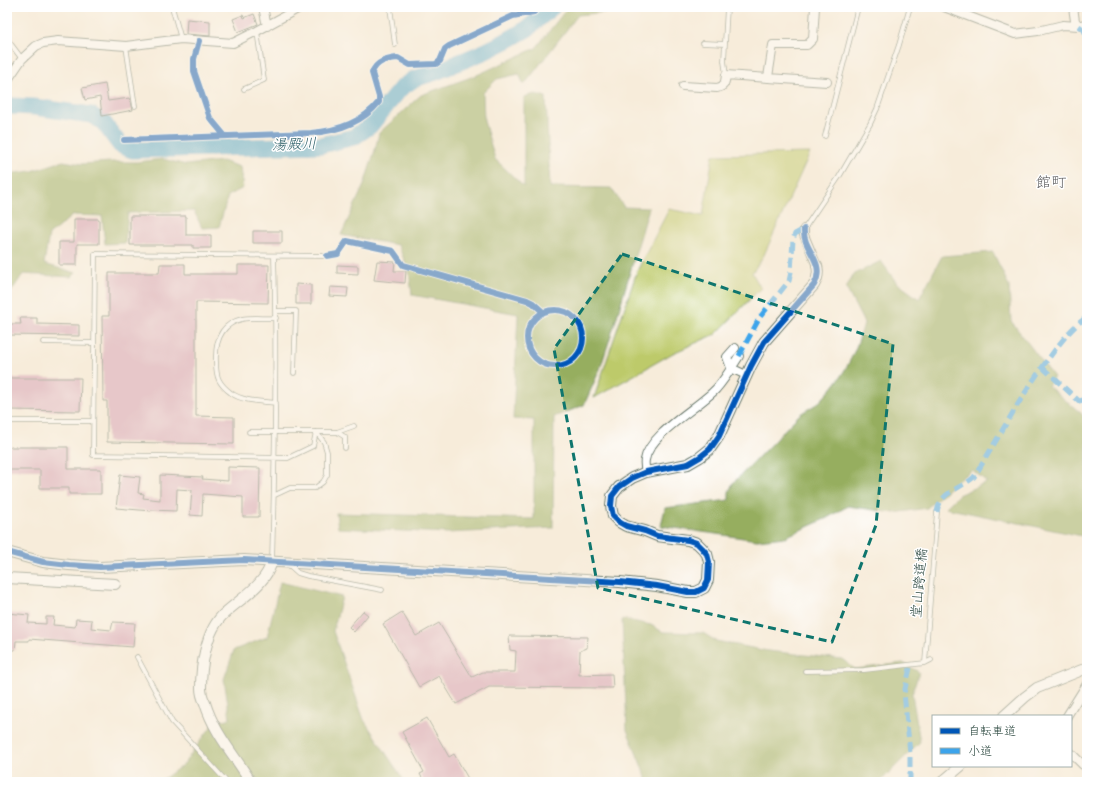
<svg xmlns="http://www.w3.org/2000/svg" width="1094" height="789" font-family="'Indie Flower','Klee One',sans-serif">
<style>
.green{fill:#bdca6b;stroke:#6e8450}
.forest{fill:#96ae5f;stroke:#5a764a}
.lines{fill:none;stroke-linecap:round;stroke-linejoin:round}
.river{stroke:#50a7cd;stroke-width:17}
.building{fill:#d29ab3}
.service-casing{stroke:#6b7a6e;stroke-width:5.5}
.minor-casing{stroke:#6b7a6e;stroke-width:10}
.tertiary-casing{stroke:#6b7a6e;stroke-width:12}
.service{stroke:#fff;stroke-width:4}
.minor{stroke:#fff;stroke-width:8}
.tertiary{stroke:#fff;stroke-width:10}
.quiet{stroke:#3da4eb;stroke-width:5;stroke-dasharray:10 5;stroke-linecap:butt}
.cycleway-casing{stroke:#fff;stroke-width:8}
.cycleway{stroke:#0057b8;stroke-width:6}
.marked{fill:none;stroke:#0f766e;stroke-width:3;stroke-dasharray:8 5;stroke-linejoin:round}
.labels{text-anchor:middle;dominant-baseline:central;stroke-width:3;stroke-linejoin:round;paint-order:stroke}
.street-label{font-size:14px;fill:#1f3d34;stroke:#fff}
.water-label{font-size:15px;font-style:italic;fill:#30626a;stroke:#fff}
.neighbourhood-label{font-size:15px;fill:#5e5e60;stroke:#fff}
</style>
<rect width="100%" height="100%" fill="#fff"/>
<filter id="ink" filterUnits="userSpaceOnUse"><feTurbulence type="fractalNoise" baseFrequency=".025" numOctaves="2"/><feDisplacementMap in="SourceGraphic" scale="8" xChannelSelector="R" yChannelSelector="G"/><feConvolveMatrix kernelMatrix="1 2 1 2 8 2 1 2 1" color-interpolation-filters="sRGB"/></filter>
<filter id="wash" filterUnits="userSpaceOnUse"><feTurbulence type="fractalNoise" baseFrequency=".012" numOctaves="4" result="noise"/><feDisplacementMap in="SourceGraphic" scale="16" xChannelSelector="R" yChannelSelector="G"/><feGaussianBlur stdDeviation="0.9" result="paint"/><feColorMatrix in="noise" values="0 0 0 0 0 0 0 0 0 0 0 0 0 0 0 0 0 1.4 0 .05"/><feComposite in="paint" operator="in"/></filter>
<g filter="url(#wash)">
<rect width="100%" height="100%" fill="#f7ecda"/>
<path class="green" d="M810 153 764 255 752 273 761 288 716 334 673 353 594 398 637 271 669 209 703 216 713 155Z"/>
<path class="forest" d="M568 7H610L608 12 578 15 524 85 519 74 497 79 483 93 484 121 495 159 524 187V97L535 94 546 97 550 187 611 188 624 207 649 208 615 323 600 369 584 405 554 417 553 528 447 533 338 528 336 513 534 519V420L513 419 518 314 412 295 409 271 398 245 341 235 364 185 375 150 379 133 421 95 477 75 536 48Z
M163 159 186 165 222 161 240 167 243 188 228 196 219 227 202 228 194 211 128 213 125 243 105 244 102 216 73 215 49 235 44 264 76 273 71 277 23 274 7 298V174L32 171 63 161 82 164 110 162H137Z
M993 252 1009 286 1011 321 1054 377 1048 386 1081 413 1087 422V537L945 508 958 495 987 482 972 470 956 482 927 508 894 513 848 506 827 518 785 537 757 540 661 526 665 508 729 500V492L733 483C755 461 776 439 797 417 804 410 815 407 822 399 844 377 856 353 864 323L846 288 853 275 881 261 896 282 919 299 942 256Z
M280 582 342 597 333 631 364 720 405 782H159L183 765 213 724 230 718 224 679 234 650 267 637Z
M622 619 651 625 663 632 703 633 716 641 768 651 842 659 855 669 903 663 919 672 912 694 920 742 880 782H648L627 730Z"/>
<g class="lines">
<path class="river" d="M7 107 11 106 34 107 91 115 103 122 120 145 132 150 321 145 354 137 370 126 401 88 414 79 436 72 486 51 506 41 527 29 552 7"/>
</g>
<g id="blocks">
<path class="building" d="M254 14 258 24 238 32 233 19 243 15 244 18Z
M187 19 210 21V36L186 34Z
M105 84 108 101 130 98 133 110 102 116 100 97 85 100 82 88Z
M130 216H186V235H211V248H193V245H130Z
M74 219H99V244H77V265H59V242H74Z
M253 231H282V243H253Z
M377 261 395 262 394 271H406L405 283 374 280Z
M160 264H185V274H238V265H269L268 303 196 302V416L234 417V444L107 442V401H103L102 316H109V273H159Z
M337 265 358 266V274L337 273Z
M296 284 311 285V304H296Z
M330 287 348 288 347 297 329 296Z
M20 318H37V324L79 325V336L7 335V324H21Z
M7 378H81L80 411 7 410Z
M7 447H68V469H101V494H69V488H40V470H7Z
M228 467 260 468 259 517H243V497L203 494 202 516 190 515 192 490 177 489 176 511 151 510V511L116 508 120 475 140 477 138 493 144 494 143 498 160 500V475L203 477 202 479 228 481Z
M363 611 368 615 354 632 349 627Z
M402 612 416 636 439 623 472 677 483 672H515L516 651 510 650 509 636 588 637 587 648 580 651 579 675 612 674 613 688 489 687 456 704 439 676 419 687 383 624Z
M7 613 29 615 28 623 46 624V617H54L53 625 75 627 76 619 92 620 91 628 111 630 113 622 135 623 133 647 29 639V641H16L15 650H7Z
M427 718 449 757 454 754 470 782H424L420 774 424 772 402 732Z"/>
</g>
</g>
<g filter="url(#ink)">
<use href="#blocks" fill-opacity="0" stroke="#6b7a6e" stroke-width="1"/>
<g class="lines">
<g class="service-casing">
<path id="service" d="M172 7 181 39
M390 7 395 45
M7 39 22 59
M703 43 725 44
M126 46 135 106
M726 75 724 61 727 7
M244 89 264 80 257 31
M825 136 858 7
M804 229 839 177 870 124 877 109 899 45 910 7
M276 311H296L294 373
M43 342 93 343
M276 403C261 401 244 402 231 393 227 390 221 384 219 380 216 374 216 368 216 362 215 342 220 324 242 319 253 317 265 319 276 318
M7 421H93
M249 432H337L354 426
M316 432 313 446 288 458 93 455 95 254 327 256
M337 432 345 437V448
M275 495 290 488H315L323 482 327 475V452L324 442 316 432
M272 561C275 459 277 357 274 256
M289 565 298 573 308 576 382 590
M137 657 172 722 227 782
M925 663 937 512
M805 671 864 670 925 663 931 660"/>
</g>
<g class="minor-casing">
<path id="minor" d="M263 7 267 26
M944 7 1015 34 1038 31 1063 25 1079 26 1087 23
M1073 7 1075 21 1079 26
M768 77 773 45H807L813 39 815 7
M7 81 22 59 36 46 43 43 58 41 126 46 181 39 233 43 257 31 301 7
M683 86 717 88C725 86 725 83 726 75L827 82
M804 229V235L817 266
M735 348 727 357 731 368 746 375
M646 472C645 468 644 464 645 460 649 434 698 408 716 389 725 379 732 367 739 356
M1067 716 1087 684
M1071 753 1083 765 1087 760"/>
</g>
<g class="tertiary-casing">
<path id="tertiary" d="M7 552 43 562 69 565 100 567 244 560 620 582 657 586 688 592H696L704 588 708 580 709 562 707 554 702 548 697 543 688 540 657 536 645 531 626 526 619 522 613 516 611 506 612 496 619 487 632 478 646 472 688 464 700 457 710 449 719 436 751 366 764 342 814 285C818 278 819 273 817 266
M7 578 115 584
M1004 716 1025 697 1037 688 1087 668
M251 782C235 756 214 733 205 703 203 699 201 693 201 688 201 677 202 664 205 652 208 638 214 622 226 612 243 597 266 584 272 561
M942 782 961 766"/>
</g>
<use href="#service" class="service"/>
<use href="#minor" class="minor"/>
<use href="#tertiary" class="tertiary"/>
<path class="quiet" d="M1079 26 1084 30 1087 37
M739 356 760 317 789 281 791 272 793 239 795 234 804 229
M1042 367 1079 401 1087 399
M937 512C940 491 961 489 974 477 998 439 1019 399 1046 362 1058 346 1070 328 1087 317
M910 782V753L904 693 911 664"/>
<g class="cycleway-casing">
<path id="cycleway" d="M199 41 194 59V71L210 118 225 136
M124 140 311 133C337 131 362 123 379 102V97L372 73C376 61 387 59 398 58L410 65 436 64 440 61 445 49 449 46 513 16 534 12 540 7
M327 256 338 254 347 241 393 251 403 265 527 300 533 303 543 312
M527 338a28 28 0 1 1 56 0a28 28 0 1 1-56 0Z
M7 552 43 562 69 565 100 567 244 560 620 582 657 586 688 592H696L704 588 708 580 709 562 707 554 702 548 697 543 688 540 657 536 645 531 626 526 619 522 613 516 611 506 612 496 619 487 632 478 646 472 688 464 700 457 710 449 719 436 751 366 764 342 814 285C827 262 802 250 804 229"/>
</g>
<use href="#cycleway" class="cycleway"/>
</g>
</g>
<path d="M0 0H1094V789H0ZM622 254 893 344 876 525 832 642 598 588 554 349Z" fill="#f7ecda" fill-opacity=".55" fill-rule="evenodd"/>
<path class="marked" d="M622 254 893 344 876 525 832 642 598 588 554 349Z"/>
<g class="labels">
<g class="street-label">
<text transform="translate(920 583) rotate(-85)">堂山跨道橋</text>
</g>
<g class="water-label">
<text transform="translate(294 145) rotate(-2)">湯殿川</text>
</g>
<g class="neighbourhood-label">
<text x="1051" y="183">館町</text>
</g>
</g>
<rect width="1094" height="789" fill="none" stroke="#fff" stroke-width="24"/>
<rect x="932" y="715" width="140" height="52" fill="#ffffff" stroke="#a5b1ae"/>
<rect x="940" y="728" width="20" height="6" fill="#0057b8" stroke="#a5b1ae"/>
<text x="968" y="735" font-size="12" fill="#1f3d34">自転車道</text>
<rect x="940" y="748" width="20" height="6" fill="#3da4eb" stroke="#a5b1ae"/>
<text x="968" y="755" font-size="12" fill="#1f3d34">小道</text>
</svg>
